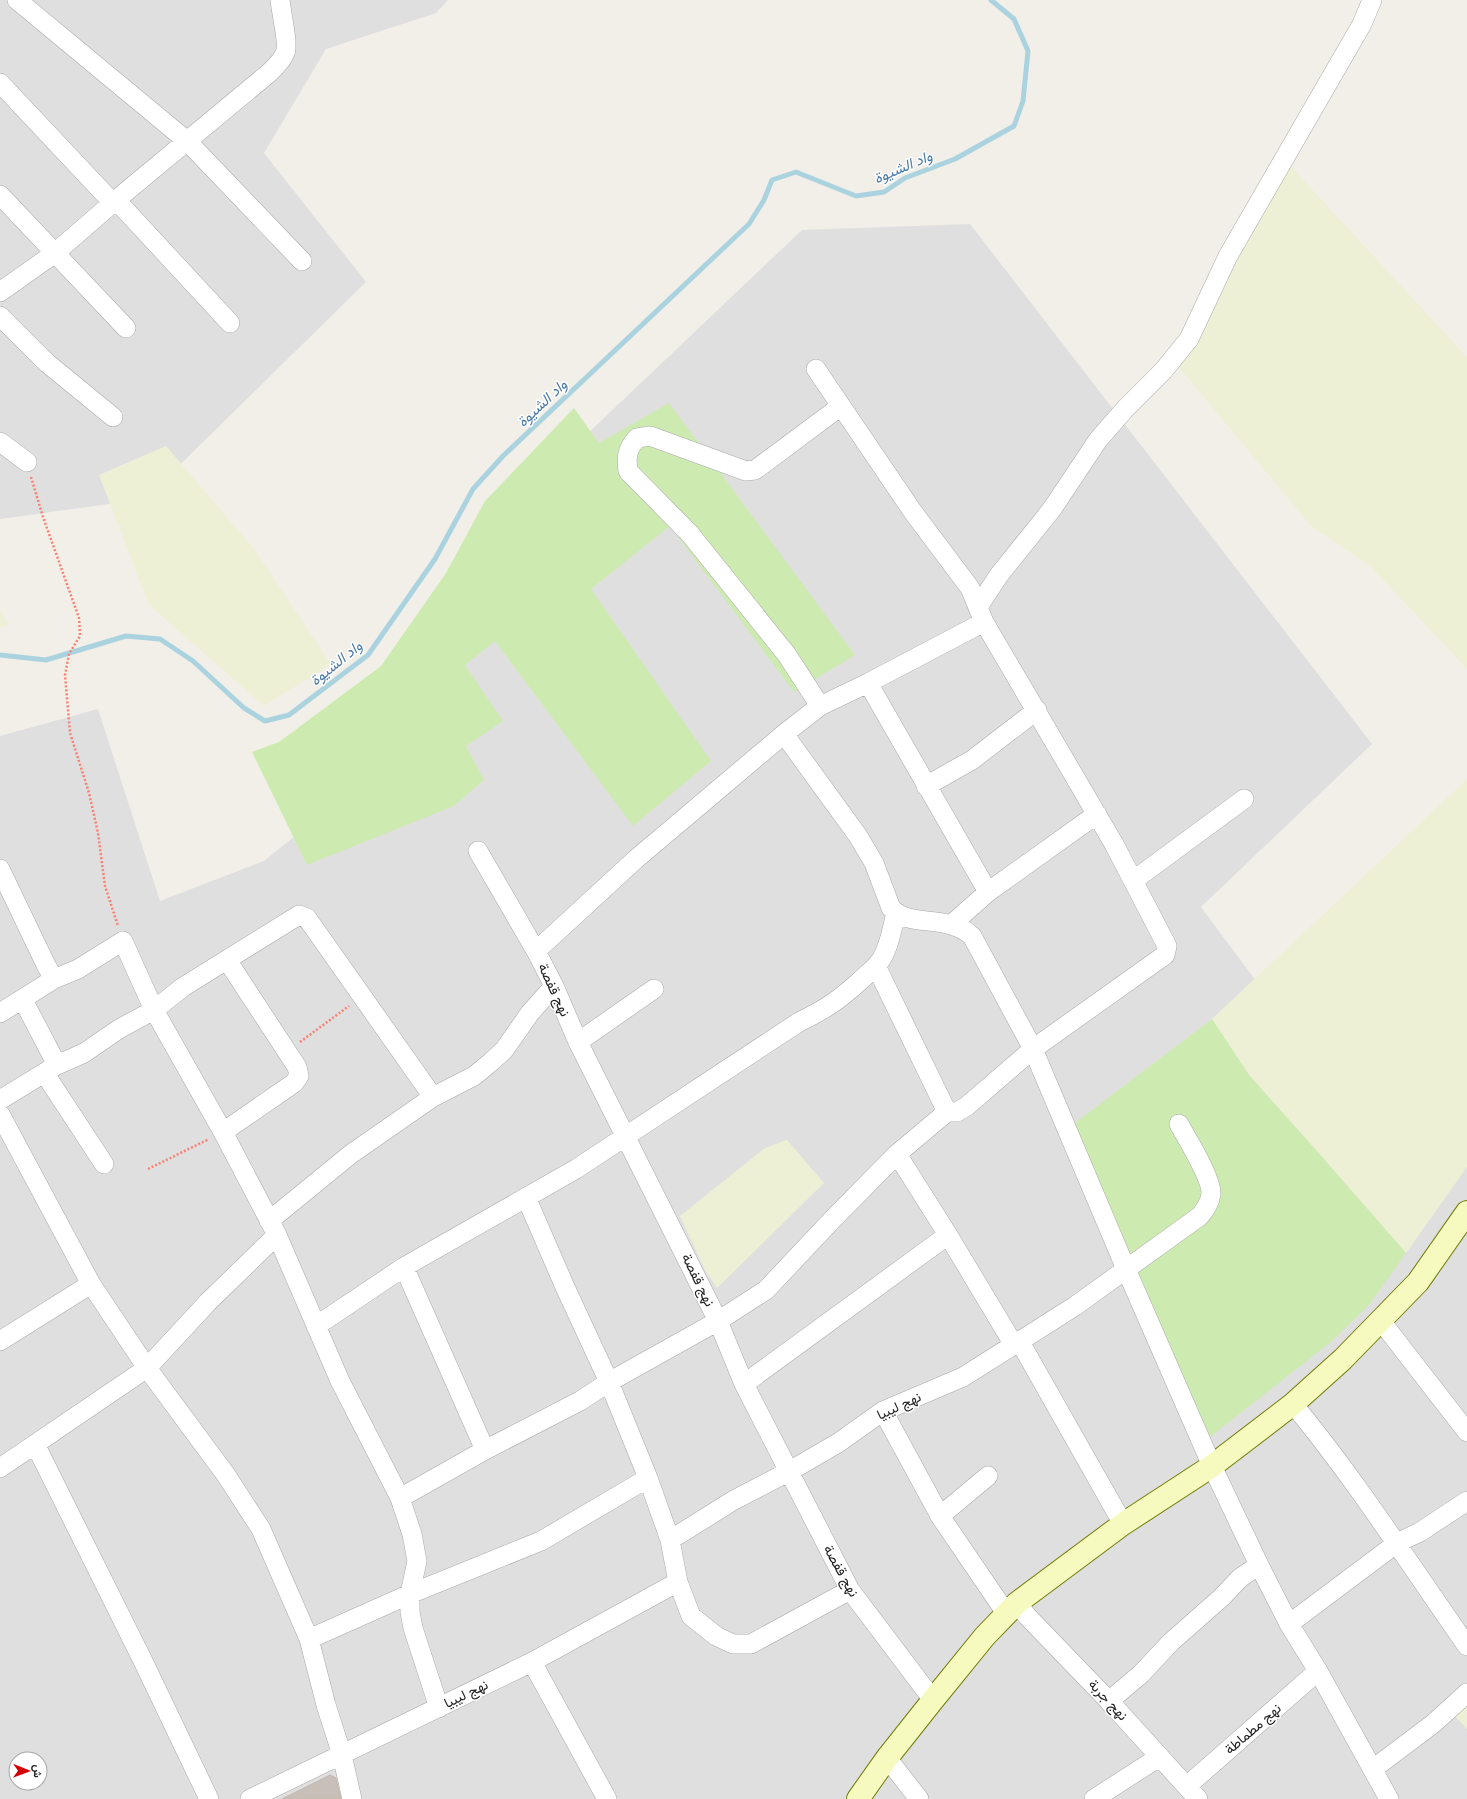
<svg xmlns="http://www.w3.org/2000/svg" width="1467" height="1799" font-family="'Varela Round',Vazirmatn,sans-serif">
<style>
.residential{fill:#e0dfdf;fill-rule:evenodd}
.farmland{fill:#eef0d5}
.grass{fill:#cdebb0}
.lines{fill:none;stroke-linecap:round;stroke-linejoin:round}
.stream{stroke:#aad3df;stroke-width:5}
.building{fill:#c7bfb8;stroke:#c4b6ab}
.minor-casing{stroke:#a9a9a9;stroke-width:20}
.secondary-casing{stroke:#707d05;stroke-width:24}
.path{stroke:#fa8072;stroke-width:2.5;stroke-dasharray:2 2;stroke-linecap:butt}
.minor{stroke:#fff;stroke-width:19}
.secondary{stroke:#f7fabf;stroke-width:22}
.labels{text-anchor:middle;dominant-baseline:central;stroke-width:3;stroke-linejoin:round;paint-order:stroke}
.street-label{font-size:14px;fill:#222;stroke:#fff}
.water-label{font-size:15px;font-style:italic;fill:#4a7aab;stroke:#fff}
</style>
<rect width="100%" height="100%" fill="#f2efe9"/>
<path class="residential" d="M0 0H448L436 13 326 49 264 153 366 282 145 499 0 519Z
M970 224 1372 744 1201 907 1406 1183 1467 1115V1799H0V736L98 709 160 901 264 861 385 763 523 495 802 230ZM16 1759H40V1783H16Z"/>
<path class="farmland" d="M1284 159 1467 357V669L1370 566 1310 525 1178 366Z
M166 446 255 550 331 664 264 706 149 605 99 475Z
M0 609 9 626 0 627Z
M1467 779V1167L1406 1253 1323 1158 1249 1075 1212 1019Z
M787 1140 824 1183 717 1288 705 1270 680 1216 765 1148Z
M1467 1696V1729L1450 1711Z"/>
<path class="grass" d="M669 403 855 655 794 692 670 526 591 589 711 761 633 826 495 641 465 665 503 721 466 746 484 780 454 806 307 865 252 752 279 742 381 666 446 573 485 501 574 408 599 443Z
M1212 1019 1249 1075 1323 1158 1406 1253 1370 1304 1332 1341 1204 1442 1071 1126Z"/>
<g class="lines">
<path class="stream" d="M0 655 46 660 126 636 160 639 193 661 244 708 265 721 289 715 368 655 435 559 473 489 503 456 749 224 764 200 772 180 796 172 856 196 884 192 905 178 955 159 1014 126 1023 101 1028 51 1014 19 991 0"/>
</g>
<path class="building" d="M330 1775 336 1778 341 1799H282Z"/>
<g class="lines">
<g class="minor-casing">
<path id="minor" d="M17 0 187 141 302 261
M0 83 113 203
M0 195 126 328
M116 200 230 323
M0 292 55 253 116 200 269 73C275 67 282 61 285 53 289 46 281 11 280 0
M0 316 47 363 113 417
M0 442 27 462
M978 607 999 575 1052 509 1098 440 1125 409 1163 371 1189 339 1228 256 1362 24 1372 0
M868 683 988 892
M820 706 787 655 690 534 628 471C626 457 627 449 637 438L650 436 746 471 755 470 841 406
M784 734 858 836 874 863 891 908C911 929 946 913 972 936L1033 1049 1126 1269 1212 1466 1259 1565 1289 1624 1318 1671 1389 1799
M926 786 972 760 1037 710
M478 851 536 951 554 986 578 1042 718 1321 744 1384 850 1590 933 1700
M0 869 46 965 54 979 0 1013
M1134 880 1244 799
M952 924 988 892 1097 814
M536 951 636 859 784 734 820 706 868 683 984 622
M876 966 947 1112
M54 979 78 969 123 941 154 1010 223 1132 277 1235 340 1381 400 1498 412 1534 417 1561 410 1594V1612L413 1628 439 1708
M23 1000 57 1065
M578 1042 654 989
M45 1074 104 1164
M0 1100 57 1065 84 1053 119 1029 154 1010 183 987 299 915 307 918 433 1097
M0 1114 91 1284 147 1368 226 1475 261 1529 309 1639 326 1705 342 1755 352 1799
M223 1132 294 1083 299 1076 297 1067 227 960
M897 1154 948 1235 1014 1345
M526 1197 565 1287 609 1382 648 1478 670 1540 678 1582 691 1616 716 1636 733 1644H751L850 1590
M269 1221 351 1154 433 1097 474 1076 491 1062 504 1050 530 1013 554 986
M404 1267 485 1450
M1381 1321 1467 1432
M316 1326 404 1267 576 1169 799 1022C826 1009 839 1000 861 980 868 973 877 967 882 958 890 945 892 928 896 913
M0 1341 91 1284
M1020 1342 1123 1524
M744 1384 948 1235
M1293 1404C1357 1481 1410 1565 1467 1646
M883 1411 940 1516 1006 1613
M35 1444 143 1661 209 1799
M0 1468 147 1368 208 1302 277 1235
M400 1498 485 1450 580 1401 609 1382 718 1321 766 1290 831 1221 897 1154 947 1112H957L967 1106 1033 1049 1165 955 1167 946 1114 844 984 622 970 588 913 512 816 369
M940 1516 988 1476
M670 1540 734 1500 788 1472 838 1443 883 1411 963 1377 1075 1306 1200 1216C1205 1210 1210 1202 1211 1194 1212 1178 1187 1139 1179 1124
M1017 1603 1027 1616 1109 1701 1198 1799
M1289 1624 1397 1543 1420 1532 1467 1501
M309 1639 410 1594 541 1541 648 1478
M532 1662 607 1799
M1109 1701 1141 1674 1171 1642 1222 1597 1240 1578 1259 1565
M887 1758 919 1799
M1373 1769 1434 1723 1467 1693
M1187 1786 1318 1671
M250 1799 532 1662 678 1582
M1094 1799 1159 1757"/>
</g>
<g class="secondary-casing">
<path id="secondary" d="M858 1799 887 1758 933 1700 985 1636 1017 1603 1123 1524 1212 1466 1293 1404 1343 1359 1418 1282 1467 1212"/>
</g>
<path class="path" d="M31 477 43 517 79 618 80 636 69 654 65 675 70 733 89 793 98 833 105 886 118 926
M300 1042 349 1006
M148 1169 209 1139"/>
<use href="#minor" class="minor"/>
<use href="#secondary" class="secondary"/>
</g>
<g class="labels">
<g class="street-label">
<text transform="translate(554 990) rotate(65)">نهج قفصة</text>
<text transform="translate(698 1280) rotate(64)">نهج قفصة</text>
<text transform="translate(899 1406) rotate(-25)">نهج ليبيا</text>
<text transform="translate(841 1571) rotate(61)">نهج قفصة</text>
<text transform="translate(466 1694) rotate(-26)">نهج ليبيا</text>
<text transform="translate(1108 1700) rotate(47)">نهج جربة</text>
<text transform="translate(1253 1729) rotate(-41)">نهج مطماطة</text>
</g>
<g class="water-label">
<text transform="translate(903 167) rotate(-23)">واد الشيوة</text>
<text transform="translate(542 403) rotate(-43)">واد الشيوة</text>
<text transform="translate(336 663) rotate(-39)">واد الشيوة</text>
</g>
</g>
<g transform="translate(28 1771) rotate(91)"><circle r="19" fill="#ffffff" stroke="#a7a7a7"/>
<path d="M0-3L7 15L0 10L-7 15Z" fill="#d40000"/>
<text y="-6" font-size="11" font-weight="bold" text-anchor="middle" fill="#222222">ش</text>
</g>
</svg>
